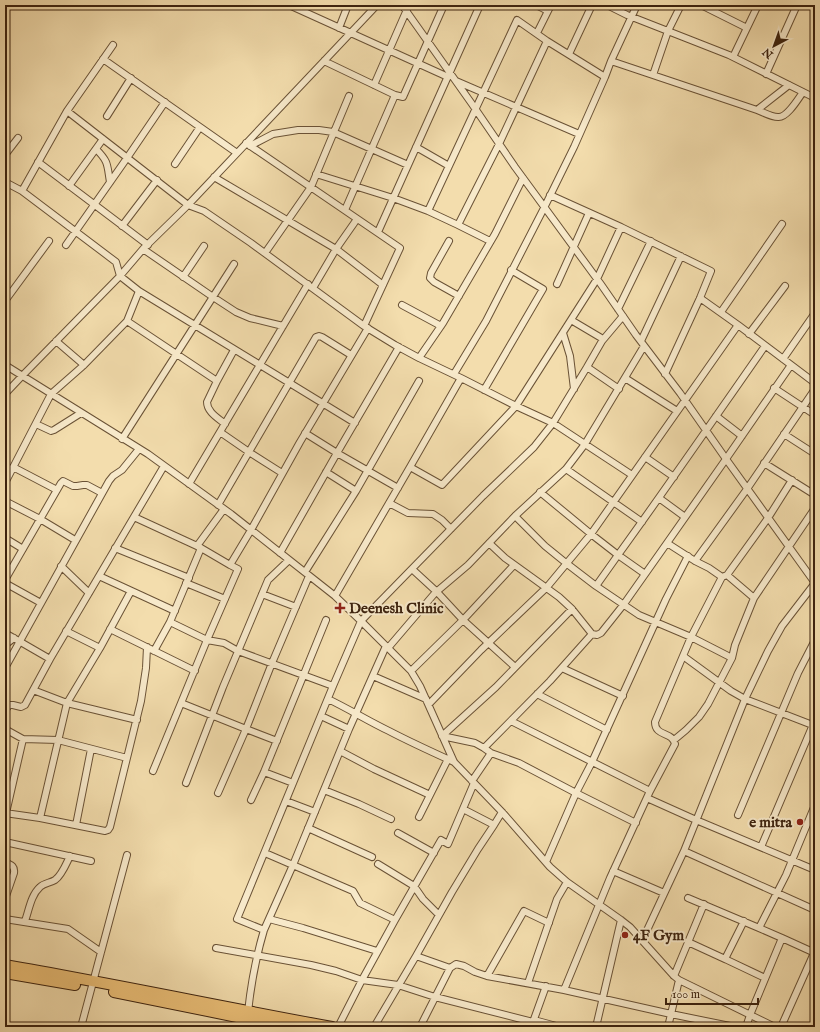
<svg xmlns="http://www.w3.org/2000/svg" width="820" height="1032" font-family="'IM FELL English',serif">
<style>
.lines{fill:none;stroke-linecap:round;stroke-linejoin:round}
.street-casing{stroke:#6a5236;stroke-width:8}
.primary-casing{stroke:#3d230f;stroke-width:12}
.street{stroke:#f7e9ca;stroke-width:6}
.primary{stroke:#eabe76;stroke-width:10}
.poi-dot{fill:#8f2418;stroke:#f7e9ca;stroke-width:1.5}
.labels{text-anchor:middle;dominant-baseline:central;stroke-width:4;stroke-linejoin:round;paint-order:stroke}
.poi-label{font-size:15px;font-weight:bold;fill:#3d230f;stroke:#f7e9ca;text-anchor:start}
</style>
<rect width="100%" height="100%" fill="#f3ddad"/>
<filter id="stains"><feTurbulence type="fractalNoise" baseFrequency=".005" numOctaves="4"/><feColorMatrix values="0 0 0 0 .2 0 0 0 0 .09 0 0 0 0 .02 0 0 0 .5 -.17"/></filter>
<radialGradient id="worn" r=".72"><stop offset=".6" stop-color="#630" stop-opacity="0"/><stop offset="1" stop-color="#630" stop-opacity=".3"/></radialGradient>
<g class="lines">
<g class="street-casing">
<path id="street" d="M289 5 448 77
M402 5 472 104 515 167 600 283 636 335 680 393 726 459 815 583
M536 5 548 11
M607 5 627 15 729 55 815 98
M701 5 747 28
M339 28 348 5
M537 33 551 5
M569 54 592 5
M733 57 758 5
M103 59 237 153
M324 61 395 95
M611 61 757 110 789 85
M766 74 797 5
M653 75 668 31 681 5
M456 81 579 134
M374 85 409 5
M757 110C763 112 771 117 778 117 787 118 798 99 803 92
M67 111 188 205 204 211 251 243 364 326 395 345 419 358 461 378 410 467 335 596
M107 116 131 78
M246 143 400 248 364 326
M250 146 273 134 298 130H319L333 132 408 165
M416 147 449 166
M96 149C109 162 107 165 110 182
M5 155 18 138
M38 162 148 245
M175 164 200 127
M316 174 393 198 428 211
M214 177 336 249 383 285
M5 182 22 191 116 262 120 276 139 291 127 321 84 365 51 394 5 483
M69 186 103 139
M22 191 67 111 113 45
M550 195 621 227
M345 210 395 95 403 97 444 5
M458 225 428 211 517 20 547 41 605 77
M122 226 157 180
M378 232 480 5
M449 241 431 273 430 278 434 282 459 296
M490 241 458 225 499 144 547 41
M66 245 127 158 165 102
M143 249 213 297 236 312 250 318 283 326
M265 253 311 187 349 96
M183 277 204 246
M557 284 589 213
M313 288 336 249 357 219
M139 291 355 423
M700 298 738 325 815 383
M5 301 49 241
M402 305 441 326
M618 309 651 241
M721 312 782 224
M571 320 603 339
M127 321 217 381
M563 333 570 356 574 389
M749 334 785 286
M56 341 84 365
M641 341 681 256
M419 358 443 323 495 234 523 178
M783 359 815 313
M5 365 148 454 231 514 335 596 361 621 411 671 420 686 454 762 502 812 550 867 567 882 621 920 630 927 674 976 679 980 668 1027
M587 367 619 389
M454 374 486 321 544 208 574 147 605 77 611 61 637 5
M461 378 516 406 553 423 587 367 602 341 623 316
M625 378 677 411
M774 388 815 415
M484 390 543 289 511 270
M5 394 22 376 120 276 143 249 188 205 377 5
M716 416 742 436
M36 424 51 431 54 430 81 413
M225 424C218 418 207 412 207 402L217 381 234 350
M220 432 249 452 282 473
M305 433 337 453 399 347
M784 434 815 454
M122 439 234 264
M645 457 674 477
M764 463 815 495
M13 467 57 490
M410 467 442 485 516 406 597 279 621 227 711 271 700 298 665 374
M566 469 642 522
M326 472 356 491
M189 484 308 284
M540 492 591 534 618 555 596 586
M659 498 685 517
M5 501 40 519 75 540
M389 503 408 513 433 514 442 520 451 529
M218 505 316 337 319 336 322 337 351 355
M515 516 545 546 566 563 596 586 639 615 691 637 732 658
M134 517 197 546
M5 538 23 549
M489 543 505 558 559 597 572 609 592 634
M667 543 726 459 791 365
M115 548 189 578
M201 548 230 565
M280 553 337 453 398 488
M695 561 747 489 815 389
M61 566 89 593
M412 569 437 592 463 620 515 667
M305 572 356 491 419 381
M645 574 618 555C668 486 716 416 765 346
M727 575 768 518 792 480
M99 576 175 611
M5 580 61 483 63 481 73 486H77L83 485H87L102 493
M5 583 41 603
M186 583 225 599
M262 594 296 607
M572 609 496 687 442 736 475 743 484 748 550 681 592 634 597 635 601 633 624 604 667 543 695 561 709 568 722 577 727 575 754 598 815 508
M170 622 201 548 197 546 224 509
M110 629 195 671
M66 631 100 648
M5 633 50 659
M5 645 14 638
M388 648 435 593 468 565 515 516 566 469 585 444 644 346
M154 651 170 622 207 640 224 643 238 651 333 686 237 919 264 930C256 957 251 984 248 1012
M683 656 731 691 745 699 815 726
M5 668 109 481 113 476 122 470 139 449
M562 668 623 696
M411 671 463 620 514 565
M373 676 426 699
M333 686 361 621 483 496 534 447 553 423 632 475
M33 690 67 703 100 648 131 591
M537 694 607 730
M328 699C349 709 368 721 389 731 410 742 432 752 454 762
M181 703 246 729 218 793
M429 704 481 650 547 587 591 534 738 325
M5 711 9 705H13L21 707 25 705 50 659 164 466
M321 716 349 729
M511 721 650 791
M5 729 23 739 58 740 127 758
M674 740 686 730 699 717 708 704 732 658 735 645 754 598
M277 741 246 729 272 663 309 576
M484 748 491 753 519 763 576 793 546 862
M340 751 374 769 430 795
M153 771 207 640 238 569 230 565 251 530 300 442 368 328
M264 772 293 783
M472 781 491 753
M186 783 223 687 268 580 289 560
M474 783 448 844 441 840 395 920 362 980 398 985 435 997 533 1022 531 1027
M324 790 359 804 391 819
M647 798 696 820 815 870
M251 800 264 772 326 620
M286 801 315 812
M463 809 494 825
M5 813 40 818 105 831 108 830 110 827 141 701 146 668 147 647
M6 813 23 739
M738 815 798 673 815 640
M419 817 448 759
M40 818 67 703 137 720
M636 823 576 793 592 762 666 599 688 556
M76 825 91 749
M308 828 372 857
M398 833 434 853
M5 842 91 861
M761 847 815 720
M684 851 745 699 768 651 782 626 815 583
M265 853 353 891 360 903 395 920
M5 862C11 865 15 866 14 873L5 899
M378 864 414 886 423 899 439 915
M613 871 664 893
M688 898 759 928
M5 919 68 929 101 952
M269 919 303 928 377 951
M25 921C29 910 31 895 40 887 44 883 50 883 55 880 62 875 66 864 70 856
M744 921 725 959 765 978
M264 930 293 865 349 729 386 646
M782 938 815 953
M642 941 684 851 815 910
M688 942 725 959
M216 948 311 965 336 971 362 980 338 1027
M416 956 450 968
M487 976 524 911 549 923
M674 976 704 904
M679 980 775 1027
M528 983 557 899 567 882
M564 990 610 878 650 791 675 744C672 731 655 737 655 722L691 637 722 577
M534 1020 560 1027
M533 1022 546 986
M81 1027 127 855
M374 1027 416 956 452 892 478 849 494 825 502 812
M420 1027 450 968 456 964 464 966 475 972 487 976 564 990 671 1014 735 1027
M596 1027 621 920
M746 1027 750 1015 782 938 759 928 786 875 815 805
M781 1027 814 953"/>
</g>
<g class="primary-casing">
<path id="primary" d="M5 965C114 984 223 1007 332 1027
M5 973 75 985
M114 992 247 1019 293 1027"/>
</g>
<use href="#street" class="street"/>
<use href="#primary" class="primary"/>
</g>
<g class="poi-dot">
<path d="M338 602h4v4h4v4h-4v4h-4v-4h-4v-4h4z"/>
<circle cx="800" cy="822" r="4"/>
<circle cx="625" cy="935" r="4"/>
</g>
<g class="labels">
<g class="poi-label">
<text x="349" y="608">Deenesh Clinic</text>
<text x="792" y="822" text-anchor="end">e mitra</text>
<text x="633" y="935">4F Gym</text>
</g>
</g>
<rect width="820" height="1032" fill="none" stroke="#f3ddad" stroke-width="20"/>
<rect x="6" y="6" width="808" height="1020" fill="none" stroke="#3d230f" stroke-width="2"/>
<rect x="10" y="10" width="800" height="1012" fill="none" stroke="#3d230f"/>
<g transform="translate(774 46) rotate(221)" stroke="#f7e9ca" stroke-width="3" paint-order="stroke">
<path d="M0-3L7 15L0 10L-7 15Z" fill="#3d230f"/>
<text y="-6" font-size="11" font-weight="bold" text-anchor="middle" fill="#3d230f">N</text>
</g>
<path d="M666 998v6h92v-6" fill="none" stroke="#3d230f" stroke-width="2"/>
<text x="672" y="998" font-size="12" fill="#3d230f" stroke="#f7e9ca" stroke-width="3" paint-order="stroke">100 m</text>
<rect width="100%" height="100%" filter="url(#stains)"/>
<rect width="100%" height="100%" fill="url(#worn)"/>
</svg>
